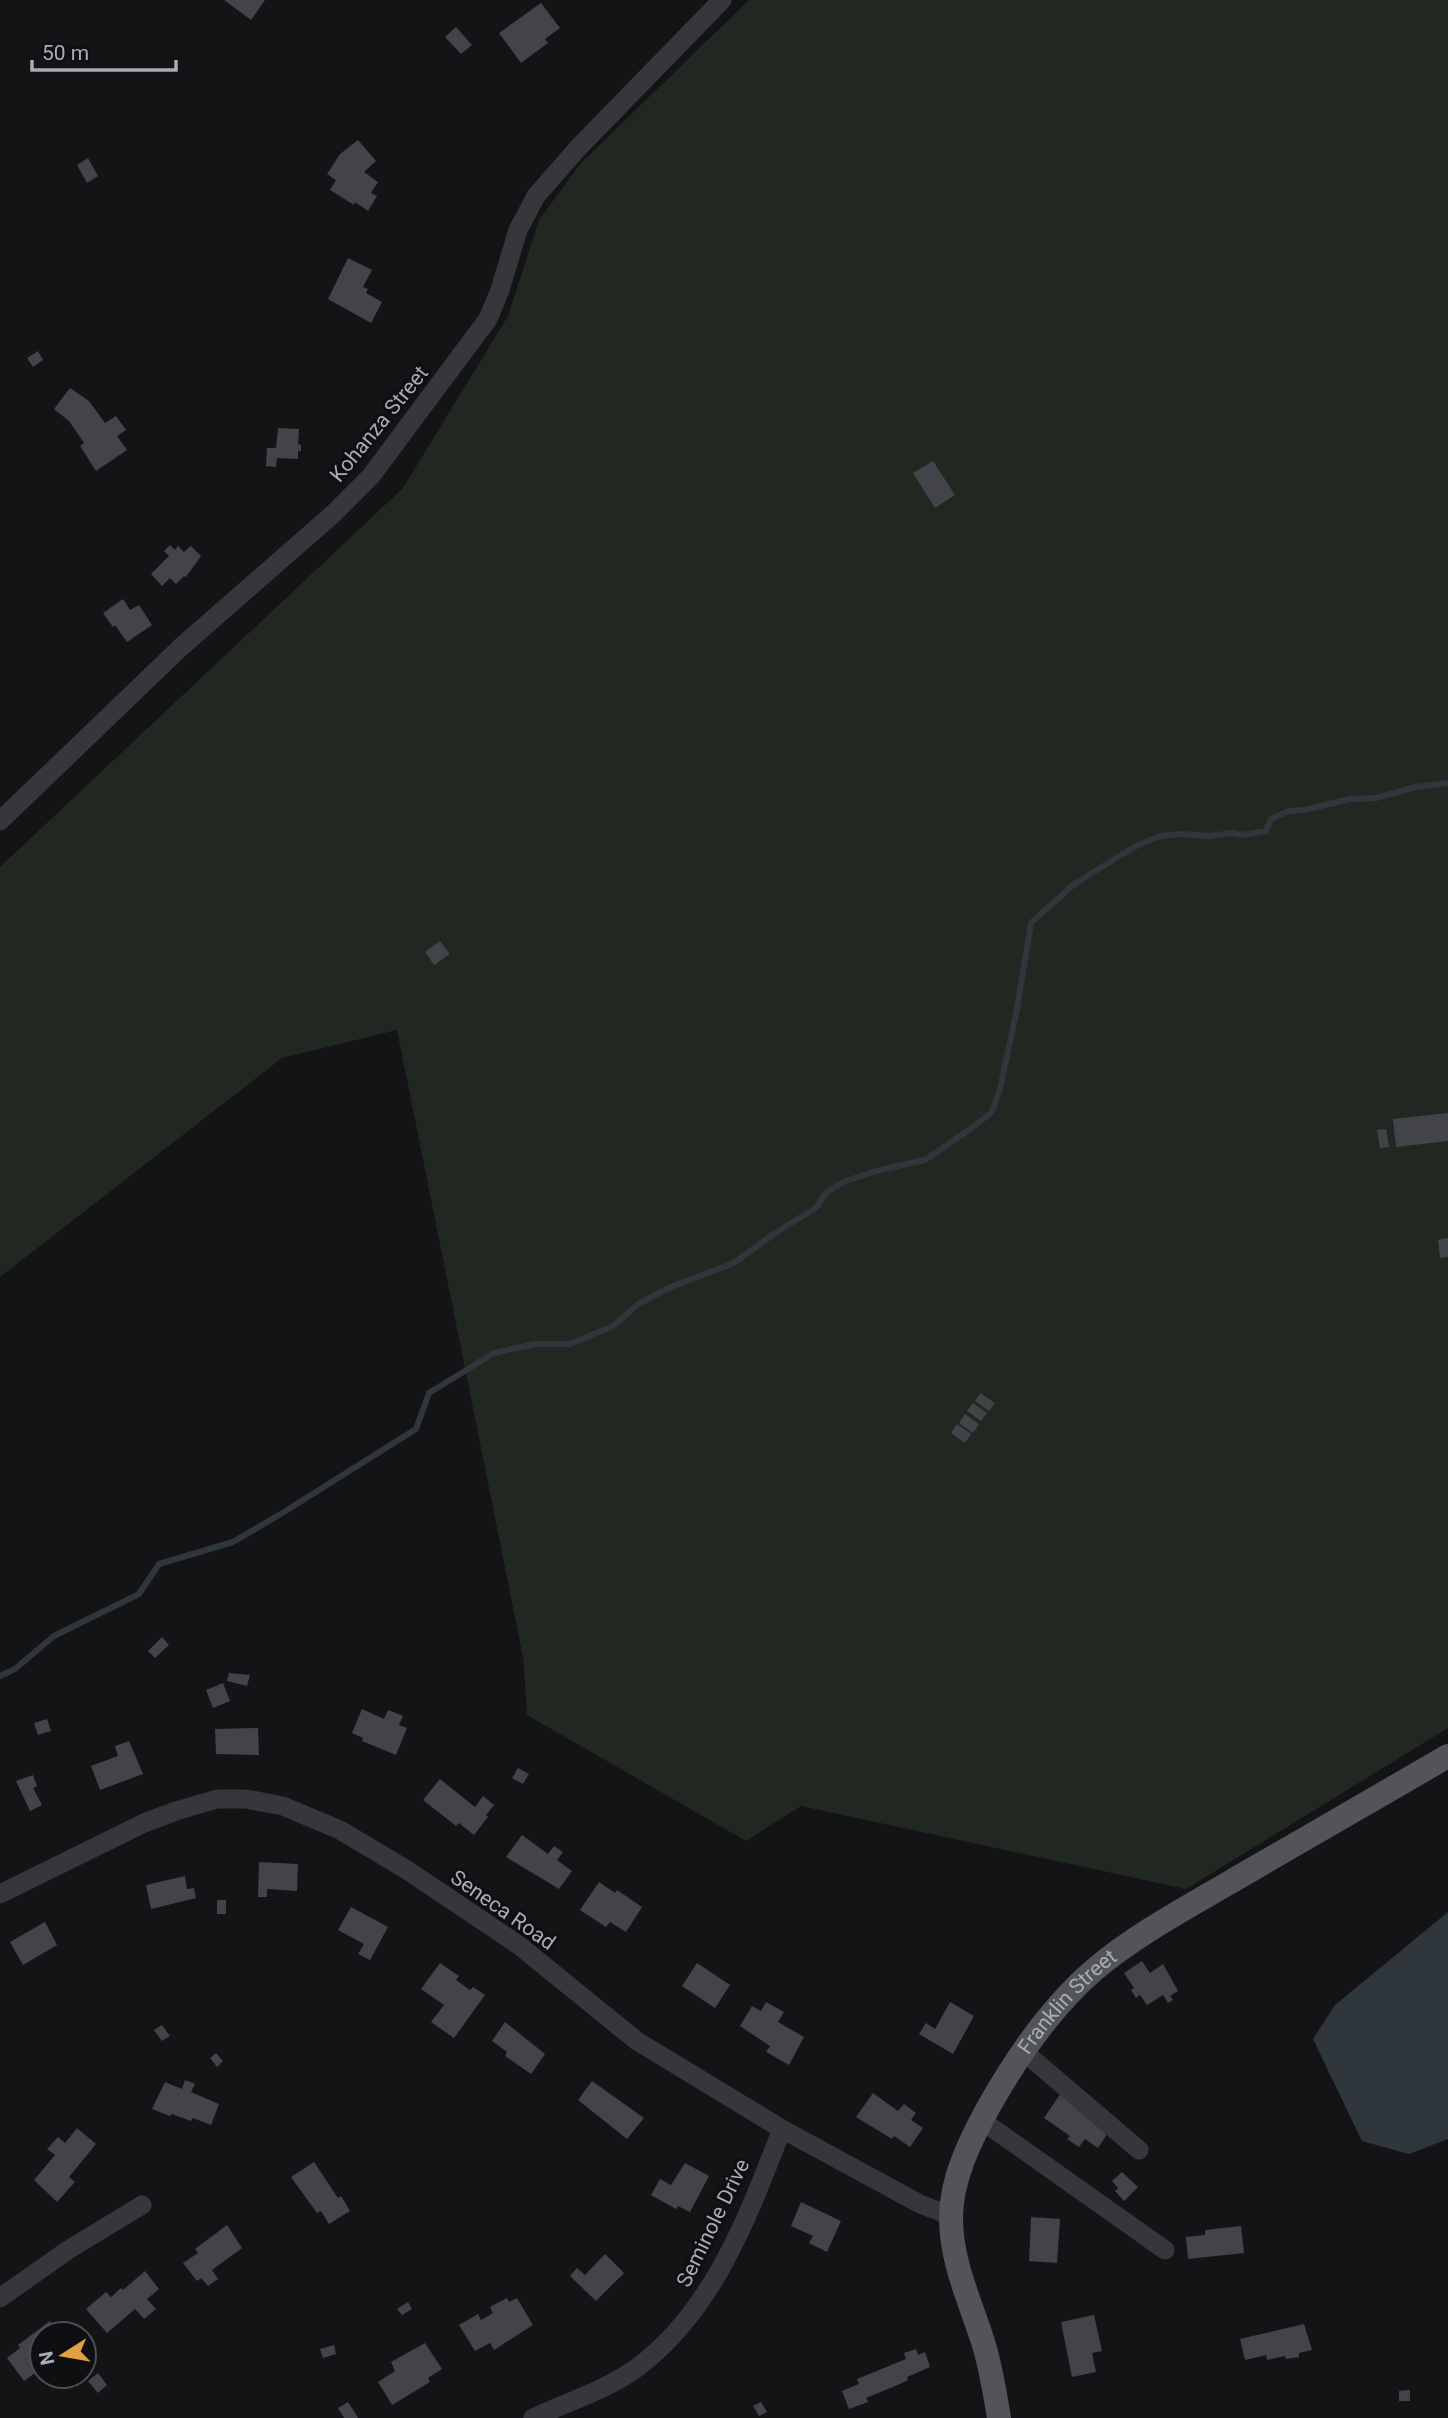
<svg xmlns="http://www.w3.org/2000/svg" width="1448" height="2418" font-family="Roboto,sans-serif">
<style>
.green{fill:#212821}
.water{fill:#2f373d}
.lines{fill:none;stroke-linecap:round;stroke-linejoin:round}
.stream{stroke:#2f373d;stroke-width:6}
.building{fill:#434449}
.minor{stroke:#36373a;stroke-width:19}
.major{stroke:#525459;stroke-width:24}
.labels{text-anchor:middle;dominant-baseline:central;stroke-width:6;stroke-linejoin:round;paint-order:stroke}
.street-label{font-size:21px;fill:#a7acb5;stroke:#0f0f11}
</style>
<rect width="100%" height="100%" fill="#141416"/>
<path class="green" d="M749 0H1448V1728L1186 1889 801 1806 746 1841 527 1715 523 1657 397 1030 282 1058 0 1277V867L403 488 508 316 539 220 580 164Z"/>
<path class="water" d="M1448 1912V2139L1409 2154 1362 2141 1313 2039 1335 2005Z"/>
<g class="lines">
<path class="stream" d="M0 1676 15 1669 54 1636 139 1594 159 1564 233 1542 284 1512 416 1429 429 1393 494 1353 535 1344H570L613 1326 637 1305 668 1288 734 1263 775 1233 816 1208 826 1193 843 1182 876 1171 925 1160 973 1127 992 1112 1000 1089 1017 1009 1031 923 1073 885 1134 847 1160 836 1180 834 1211 836 1232 833 1243 835 1266 831 1271 819 1289 811 1304 810 1350 799 1376 798 1416 787 1448 783"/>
</g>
<path class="building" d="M224 0H265L251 20Z
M541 3 560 28 545 39 548 43 521 63 499 33Z
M456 27 472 45 461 54 445 37Z
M358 140 376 161 364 172 378 182 371 193 377 196 368 211 355 202 354 205 330 190 336 180 327 174 340 154Z
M88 158 98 176 87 183 77 165Z
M348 258 372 270 363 287 368 289 366 293 382 302 371 323 328 299Z
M38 351 43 360 33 367 27 358Z
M70 388 89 401 105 423 116 416 126 430 117 436 127 450 96 471 80 446 84 443 69 421 54 409Z
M278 428 299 429 298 444 301 445V451H298V459L277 458 276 467 266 466 267 448H276Z
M933 461 955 495 935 508 913 473Z
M170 545 175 550 178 546 184 552 191 546 201 556 186 577 184 576 176 584 170 578 162 586 151 574 169 556 164 551Z
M123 599 130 610 139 605 152 625 127 642 115 625 113 627 103 613Z
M440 941 450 954 434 965 425 952Z
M1448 1113V1141L1396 1147 1393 1119Z
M1386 1129 1389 1147 1380 1148 1377 1130Z
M1448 1238V1257L1440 1258 1438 1240Z
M980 1393 995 1403 989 1411 975 1401Z
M973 1403 987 1413 981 1421 967 1411Z
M965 1414 979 1424 973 1433 959 1423Z
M957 1424 971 1434 965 1443 951 1433Z
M162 1637 169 1645 155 1658 148 1651Z
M229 1673 250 1675 247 1686 227 1681Z
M223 1683 230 1701 213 1708 206 1690Z
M362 1709 384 1719 388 1710 403 1716 399 1725 407 1728 396 1755 362 1741 363 1738 352 1733Z
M47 1719 51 1731 38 1735 34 1723Z
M258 1728 259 1755 216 1754 215 1729Z
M129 1741 143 1774 100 1790 91 1766 118 1756 115 1746Z
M518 1768 529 1774 523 1784 512 1778Z
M33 1775 37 1786 33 1788 42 1805 30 1811 16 1781Z
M440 1779 475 1807 483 1796 494 1805 486 1815 488 1817 474 1835 459 1823 456 1826 423 1800Z
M522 1835 548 1854 554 1846 563 1852 557 1860 572 1871 559 1889 506 1857Z
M259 1862 298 1864 297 1891 267 1889V1897H258Z
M185 1876 187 1889 194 1888 196 1898 151 1909 146 1885Z
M599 1882 615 1893 617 1890 642 1907 626 1932 610 1922 606 1927 580 1910Z
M217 1900H226V1914H217Z
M351 1907 388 1927 370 1960 358 1954 364 1944 338 1930Z
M45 1922 57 1945 23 1965 10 1942Z
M1142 1961 1150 1973 1163 1964 1178 1991 1170 1996 1173 2000 1168 2003 1163 1995 1147 2005 1140 1995 1136 1998 1131 1990 1134 1988 1124 1973Z
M440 1963 459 1976 456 1980 470 1990 473 1987 485 1995 454 2038 431 2022 444 2005 421 1989Z
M697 1963 730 1985 715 2008 682 1986Z
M766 2002 784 2012 778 2022 804 2037 789 2065 766 2052 770 2046 740 2026 752 2006 761 2011Z
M950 2002 974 2016 953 2054 919 2034 926 2023 935 2029Z
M505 2022 545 2054 531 2074 505 2056 507 2052 492 2041Z
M162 2025 170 2036 162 2041 154 2030Z
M216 2053 223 2061 217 2067 210 2058Z
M185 2080 195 2084 191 2092 219 2104 211 2125 193 2118 191 2121 172 2114 170 2116 152 2109 165 2082 182 2089Z
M592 2081 644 2118 627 2139 578 2100Z
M873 2093 898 2111 904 2104 916 2113 911 2120 923 2128 910 2147 894 2136 892 2139 856 2117Z
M1061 2093 1109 2131 1098 2148 1085 2139 1079 2147 1067 2139 1070 2136 1044 2118Z
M77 2128 96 2144 69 2177 75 2182 57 2202 34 2180 55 2155 47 2149 58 2137 65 2143Z
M314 2162 338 2198 341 2196 350 2211 329 2224 321 2211 317 2213 291 2177Z
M685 2163 709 2176 690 2212 678 2206 676 2209 651 2195 660 2179 671 2185Z
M1122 2172 1138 2187 1124 2201 1115 2191 1118 2188 1112 2181Z
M801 2202 841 2221 827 2252 809 2243 813 2236 791 2226Z
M1031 2217 1060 2219 1057 2263 1029 2261Z
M227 2225 242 2248 212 2270 218 2279 208 2286 201 2278 197 2281 183 2263 198 2253 195 2249Z
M1241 2226 1244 2253 1188 2259 1186 2237 1205 2235V2230Z
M605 2254 624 2273 596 2301 570 2276 577 2268 585 2275Z
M145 2271 159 2289 147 2299 156 2309 144 2319 135 2309 107 2333 86 2309 106 2292 111 2297 121 2288 123 2290Z
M507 2298 509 2302 517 2298 533 2325 494 2350 490 2343 475 2351 459 2325 478 2314 481 2320 493 2313 490 2307Z
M408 2302 412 2309 402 2315 397 2309Z
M1094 2315 1102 2351 1092 2353 1096 2372 1072 2377 1061 2322Z
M50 2321 60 2334H42V2374L39 2370 24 2381 7 2358 20 2348 18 2345Z
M1304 2324 1312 2350 1299 2353V2357L1286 2359 1285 2356 1267 2360 1266 2355 1245 2360 1240 2339Z
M425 2343 442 2369 428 2378 430 2382 392 2405 378 2382 395 2371 391 2362Z
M334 2345 336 2354 323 2358 320 2349Z
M916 2349 918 2355 925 2352 930 2367 907 2377 908 2380 900 2384 866 2398 868 2402 849 2409 842 2391 859 2384 857 2379 906 2359 904 2353Z
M98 2373 107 2385 98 2393 88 2381Z
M1410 2390V2401H1399V2391Z
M348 2402 354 2411 358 2418H344L338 2408Z
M761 2402 767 2412 759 2416 753 2406Z"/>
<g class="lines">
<path class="minor" d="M0 821 181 647 333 514 371 476 488 319 500 290 518 230 536 196 577 149 722 0
M0 1894 144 1823 176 1811 217 1799H246L283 1806 340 1830 407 1870 520 1946 637 2041 782 2129 920 2204 951 2216
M1023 2051 1139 2150
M981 2120 1165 2250
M0 2298 68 2250 142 2205
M533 2418C567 2402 607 2390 638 2367 714 2310 749 2214 782 2129"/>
<path class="major" id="s1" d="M999 2418C995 2393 991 2369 984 2345 971 2303 951 2263 951 2218 951 2179 970 2141 988 2108 1016 2058 1050 2008 1094 1970 1135 1935 1186 1908 1232 1881 1304 1839 1376 1797 1448 1756"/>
</g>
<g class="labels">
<g class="street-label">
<text transform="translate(379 424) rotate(-51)">Kohanza Street</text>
<text transform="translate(503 1910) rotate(35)">Seneca Road</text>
<text stroke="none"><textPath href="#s1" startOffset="457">Franklin Street</textPath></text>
<text transform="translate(713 2223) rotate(-64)">Seminole Drive</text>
</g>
</g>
<g transform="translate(63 2355) rotate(259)"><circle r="33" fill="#0f0f11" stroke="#4c4e53" stroke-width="2"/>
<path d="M0-5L12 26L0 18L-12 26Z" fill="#e09f41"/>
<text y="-10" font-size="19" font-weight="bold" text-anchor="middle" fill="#a7acb5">N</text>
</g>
<path d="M32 60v10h144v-10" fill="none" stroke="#a7acb5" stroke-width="3.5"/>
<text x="42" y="60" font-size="21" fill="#a7acb5" stroke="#0f0f11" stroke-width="5" paint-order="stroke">50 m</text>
</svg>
